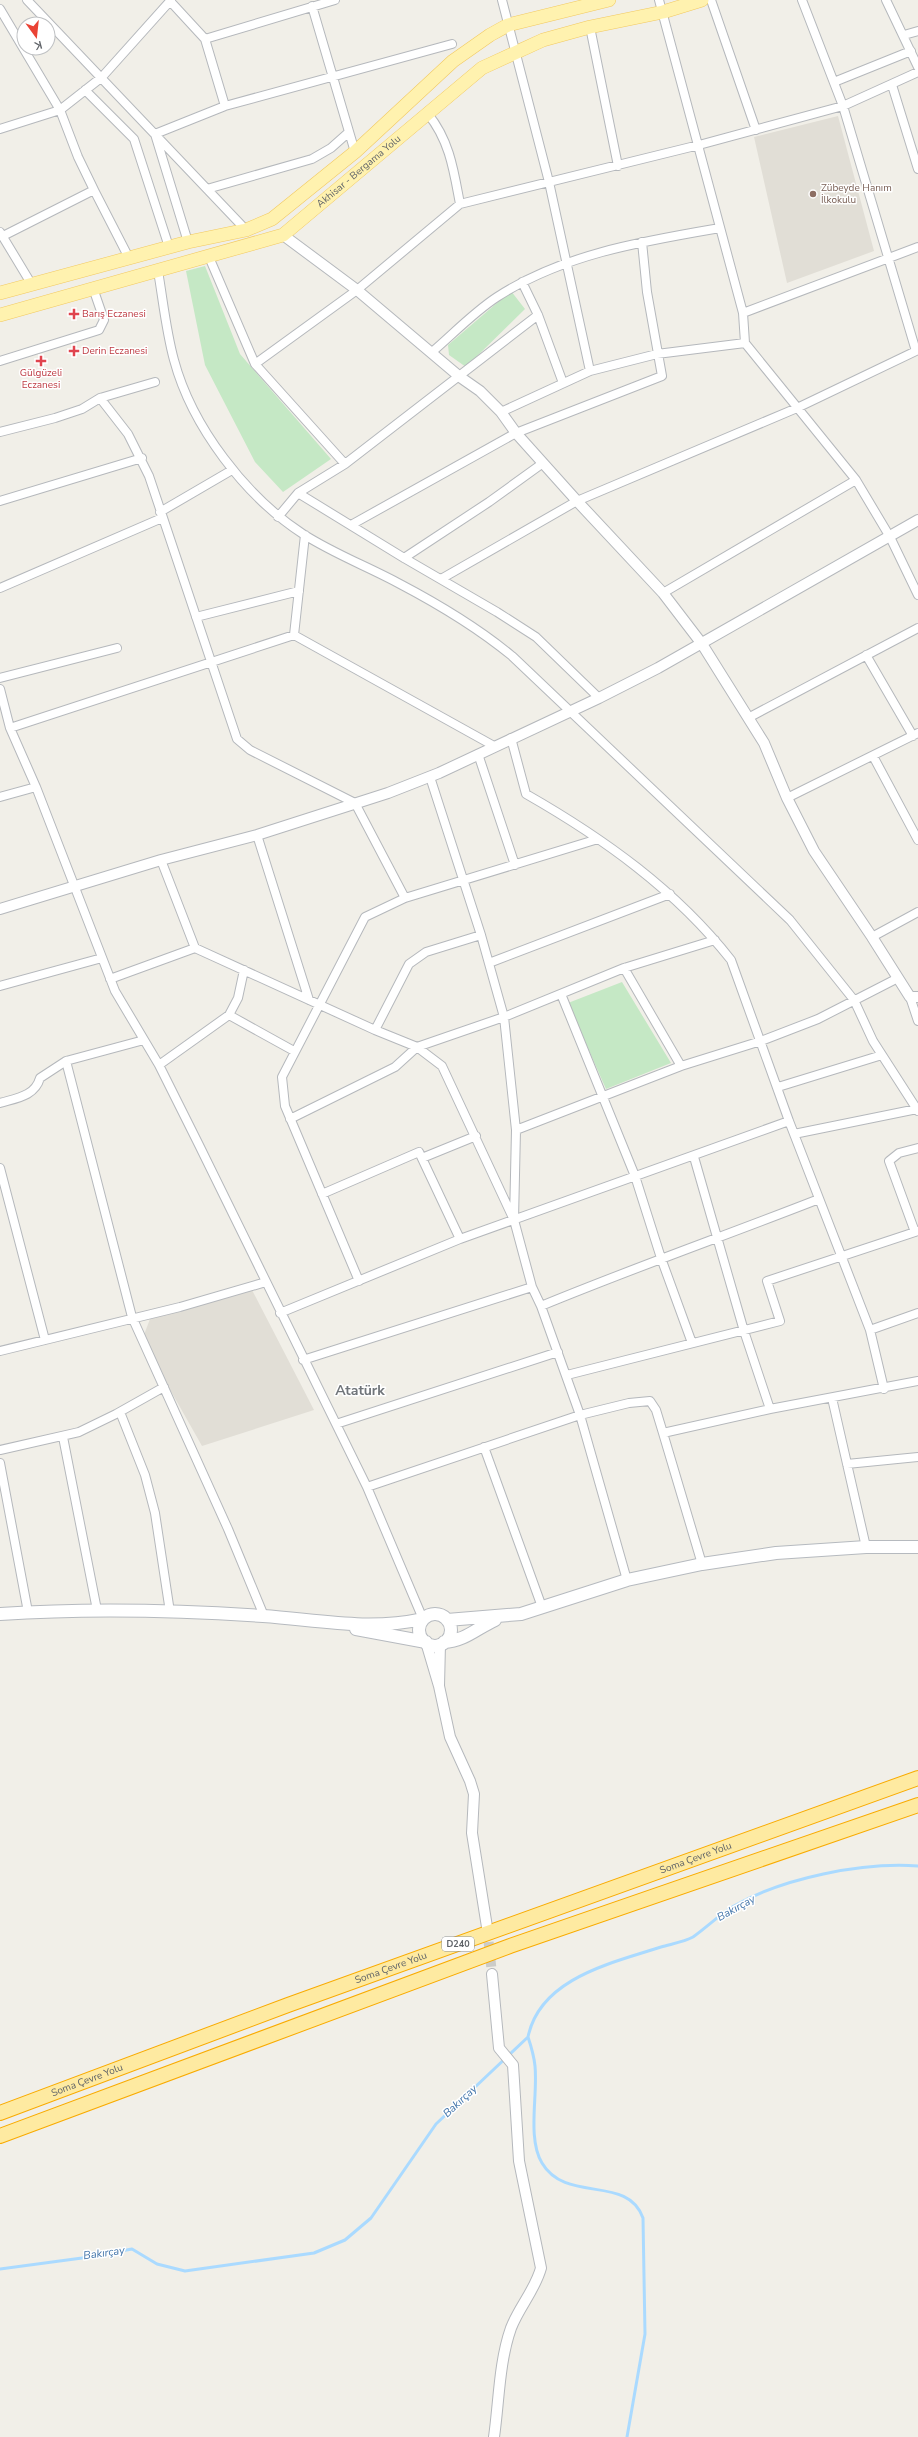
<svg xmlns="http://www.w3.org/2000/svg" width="918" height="2437" font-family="'Nunito Sans',sans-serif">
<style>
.education{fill:#e1ded6}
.green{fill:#c5e8c5}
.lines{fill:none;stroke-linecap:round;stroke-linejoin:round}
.stream{stroke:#aadaff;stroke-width:3}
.tertiary-tunnel{stroke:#ccccc8;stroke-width:10;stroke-dasharray:10 5;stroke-linecap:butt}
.minor-casing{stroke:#b5b8bc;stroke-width:10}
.tertiary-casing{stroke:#b5b8bc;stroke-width:12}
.secondary-casing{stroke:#b6babf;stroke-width:14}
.primary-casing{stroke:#f2c960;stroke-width:14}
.trunk-casing{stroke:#f9ab00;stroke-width:16}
.minor{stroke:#fff;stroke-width:8}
.tertiary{stroke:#fff;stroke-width:10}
.secondary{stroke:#fff;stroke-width:12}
.primary{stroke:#fff2af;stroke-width:13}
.trunk{stroke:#feeaa1;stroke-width:14}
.education-dot{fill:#8d6e63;stroke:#fff;stroke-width:1.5}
.health-dot{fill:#e0444e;stroke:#fff;stroke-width:1.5}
.labels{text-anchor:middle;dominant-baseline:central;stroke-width:3;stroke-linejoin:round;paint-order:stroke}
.shield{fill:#fff;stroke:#8f9295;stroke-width:1}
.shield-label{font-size:9px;font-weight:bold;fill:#5f6368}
.street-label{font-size:10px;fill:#5f6368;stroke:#fff}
.education-label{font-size:10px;fill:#785e54;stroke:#fff;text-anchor:start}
.health-label{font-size:10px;fill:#be3a42;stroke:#fff;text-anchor:start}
.water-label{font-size:11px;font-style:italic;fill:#4174aa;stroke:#fff}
.district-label{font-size:14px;font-weight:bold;fill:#70757a;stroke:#fff}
</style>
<rect width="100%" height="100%" fill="#f1efe8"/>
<path class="education" d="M838 116 874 251 787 283 754 137Z
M252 1290 314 1410 202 1446 142 1340 150 1319Z"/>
<path class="green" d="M205 266 240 354 331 459 283 492 255 462 205 365 186 271Z
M511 291 525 309 466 367 449 355 448 345Z
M622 982 671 1063 606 1089 568 1003Z"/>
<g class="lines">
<path class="stream" d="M528 2037C531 2046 534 2056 535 2066 538 2095 527 2138 542 2163 566 2204 628 2174 643 2218L645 2334 627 2437
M0 2269 82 2258 132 2249 157 2264 185 2271 314 2253 345 2240 371 2218 436 2124 528 2037C540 1978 612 1963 661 1947 671 1944 684 1942 693 1937 707 1927 719 1915 734 1906 783 1878 862 1862 918 1866"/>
<path class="tertiary-tunnel" d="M487 1927 492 1974"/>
<g class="minor-casing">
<path id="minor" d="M27 0 246 230
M502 0 549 182 590 371
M659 0 743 313 745 343 856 480 890 537 918 595
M711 0 756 130
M802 0 843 106 916 351
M886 0 918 67
M170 1 205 39 225 106
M312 6 355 152
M0 9 60 110 78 157 94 190 3 236
M590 27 618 166
M904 35 918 31
M205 39 335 0
M834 82 911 51
M892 85 918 169
M85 90 134 139 169 247
M428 114C450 141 454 172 460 204
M0 129 60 110 102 77 171 0
M207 189 312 159 331 148 349 132
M94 190 129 258
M0 232 32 285
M188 242 155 134 225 106 452 44
M209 257 255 364 345 464
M158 271C163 300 166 331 174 360 192 427 246 497 303 534 334 554 369 567 400 584 440 605 478 628 512 656L790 920 854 1000 873 1041 918 1111
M522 282 538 315 563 383
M743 313 918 247
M432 352C453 334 474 312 497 297 563 254 644 241 720 228
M0 361 99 330 104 320 93 288
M255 364 357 290 460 204 699 145 843 106 918 72
M100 398 128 434 149 476 237 739 250 750 355 803 405 898
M501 412 590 371 657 354 745 343
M0 432 55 418 82 409 100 398 155 382
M298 493 404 558 497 612 536 637 599 698
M0 501 142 458
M160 512 232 470
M278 517 298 493 345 464 538 315
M351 525 516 433 662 376 647 292 642 242
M404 558 489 502 543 463
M441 579 577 501 797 408 918 350
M0 588 162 518
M663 593 856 480
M196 617 299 591
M294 635 305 535
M866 655 913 736
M0 678 117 648
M0 689 10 728 36 787 115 991 159 1065 199 1145 367 1487 423 1619
M748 718 918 628
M10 728 294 635 494 746
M511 738 526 794C603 838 676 890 731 960L789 1121 870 1330 884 1389
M478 754 515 865
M873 756 918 840
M0 797 36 787
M787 798 918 733
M257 835 309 1000
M161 860 195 948
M872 937 918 912
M715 940 624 968 504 1017 516 1130 681 1066 761 1041 818 1019 898 978
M489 963 670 894
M624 968 681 1066
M110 979 195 948 375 1030 417 1047 442 1066 514 1220
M0 986 102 958
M561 994 635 1176 661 1258 692 1343
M910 997 918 1021
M229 1015 294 1051
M375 1030 409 964 426 952 481 935
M144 1040 66 1061 132 1317 228 1529 264 1616
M159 1065 229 1015 238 998 244 970
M778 1087 882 1055
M0 1103C17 1098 35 1096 40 1078L66 1061
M290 1119 395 1067 417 1047 504 1017 481 935 430 777
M516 1130 514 1220 532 1287 541 1306 580 1415 627 1580
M794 1134 917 1109
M694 1157 744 1331 770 1409
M422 1158 476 1136
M0 1168 45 1340
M322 1194 419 1152 460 1239
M915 1232 889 1161 899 1153 918 1148
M359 1281 285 1106 282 1077 365 917 405 898 598 839
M541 1306C633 1268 727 1235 819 1199
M280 1313 460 1239 789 1121
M870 1330 918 1313
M0 1351 180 1307 266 1282
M303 1360 532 1287
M567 1375 780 1321 767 1281 918 1231
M832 1398 866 1547
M120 1412 145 1475 155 1513 170 1612
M336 1424 558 1352
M663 1433 770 1409 918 1381
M63 1437 97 1610
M484 1447 542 1607
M0 1450 79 1432 116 1414 164 1387
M0 1463 28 1612
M847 1464 918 1457
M367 1487 580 1415 629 1403 650 1401 656 1410 663 1433 702 1564"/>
</g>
<g class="tertiary-casing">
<path id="tertiary" d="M283 235 357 290 460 377 480 391 501 412 516 433 577 501 663 593 702 644 764 743 787 798 814 851 872 937 910 997H918
M0 909 161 860 257 835 388 793 439 773 599 698 658 668 918 520
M426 1642 439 1686 440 1644
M439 1686 450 1737 470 1781 474 1794 472 1833 487 1927
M492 1974 499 2048 513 2065 519 2161 541 2268C535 2290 519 2307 511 2328 499 2362 499 2402 494 2437"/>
</g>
<g class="secondary-casing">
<path id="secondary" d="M0 1614C88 1608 176 1610 263 1616 319 1620 367 1631 423 1619
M419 1630a16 16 0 1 1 32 0a16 16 0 1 1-32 0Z
M447 1620 521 1614 627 1580 702 1564 776 1553 866 1547H918
M356 1629 426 1642
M444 1642C465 1641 477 1628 495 1620"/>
</g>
<g class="primary-casing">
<g id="primary">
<path d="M0 293 188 242 246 230 272 219 355 152 453 61 490 35 508 25 609 0"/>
<path id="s1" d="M0 315 283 235 482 68 543 40 590 27 663 12 702 0"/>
</g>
</g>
<g class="trunk-casing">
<g id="trunk">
<path id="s2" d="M0 2113 288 2005 918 1778"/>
<path d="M0 2136 510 1946 918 1805"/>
</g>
</g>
<use href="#minor" class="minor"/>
<use href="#tertiary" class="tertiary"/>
<use href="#secondary" class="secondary"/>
<use href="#primary" class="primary"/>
<use href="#trunk" class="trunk"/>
</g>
<circle class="education-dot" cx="813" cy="194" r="4"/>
<g class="health-dot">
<path d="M72 308h4v4h4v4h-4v4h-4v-4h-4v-4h4z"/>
<path d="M72 345h4v4h4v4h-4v4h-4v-4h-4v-4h4z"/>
<path d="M39 355h4v4h4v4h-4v4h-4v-4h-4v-4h4z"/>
</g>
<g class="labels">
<rect class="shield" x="442" y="1937" width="32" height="14" rx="3"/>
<g class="shield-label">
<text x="458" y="1944">D240</text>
</g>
<g class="street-label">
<text stroke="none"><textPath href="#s1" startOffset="393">Akhisar - Bergama Yolu</textPath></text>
<text stroke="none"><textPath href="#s2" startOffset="741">Soma Çevre Yolu</textPath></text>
<text stroke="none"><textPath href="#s2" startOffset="417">Soma Çevre Yolu</textPath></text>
<text stroke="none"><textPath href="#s2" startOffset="93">Soma Çevre Yolu</textPath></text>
</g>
<g class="education-label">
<text x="821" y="188">Zübeyde Hanım<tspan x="821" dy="12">İlkokulu</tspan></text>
</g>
<g class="health-label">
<text x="82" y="314">Barış Eczanesi</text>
<text x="82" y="351">Derin Eczanesi</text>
<text x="41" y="373" text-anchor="middle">Gülgüzeli<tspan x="41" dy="12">Eczanesi</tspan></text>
</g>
<g class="water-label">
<text transform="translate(736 1908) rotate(-29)">Bakırçay</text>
<text transform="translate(460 2101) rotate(-43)">Bakırçay</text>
<text transform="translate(104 2253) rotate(-8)">Bakırçay</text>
</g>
<g class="district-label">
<text x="360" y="1390">Atatürk</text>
</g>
</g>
<g transform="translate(36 36) rotate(165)"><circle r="19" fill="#ffffff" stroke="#bfc1c3"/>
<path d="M0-3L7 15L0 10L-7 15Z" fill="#ea4335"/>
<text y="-6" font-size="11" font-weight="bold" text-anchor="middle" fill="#5f6368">K</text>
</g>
</svg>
